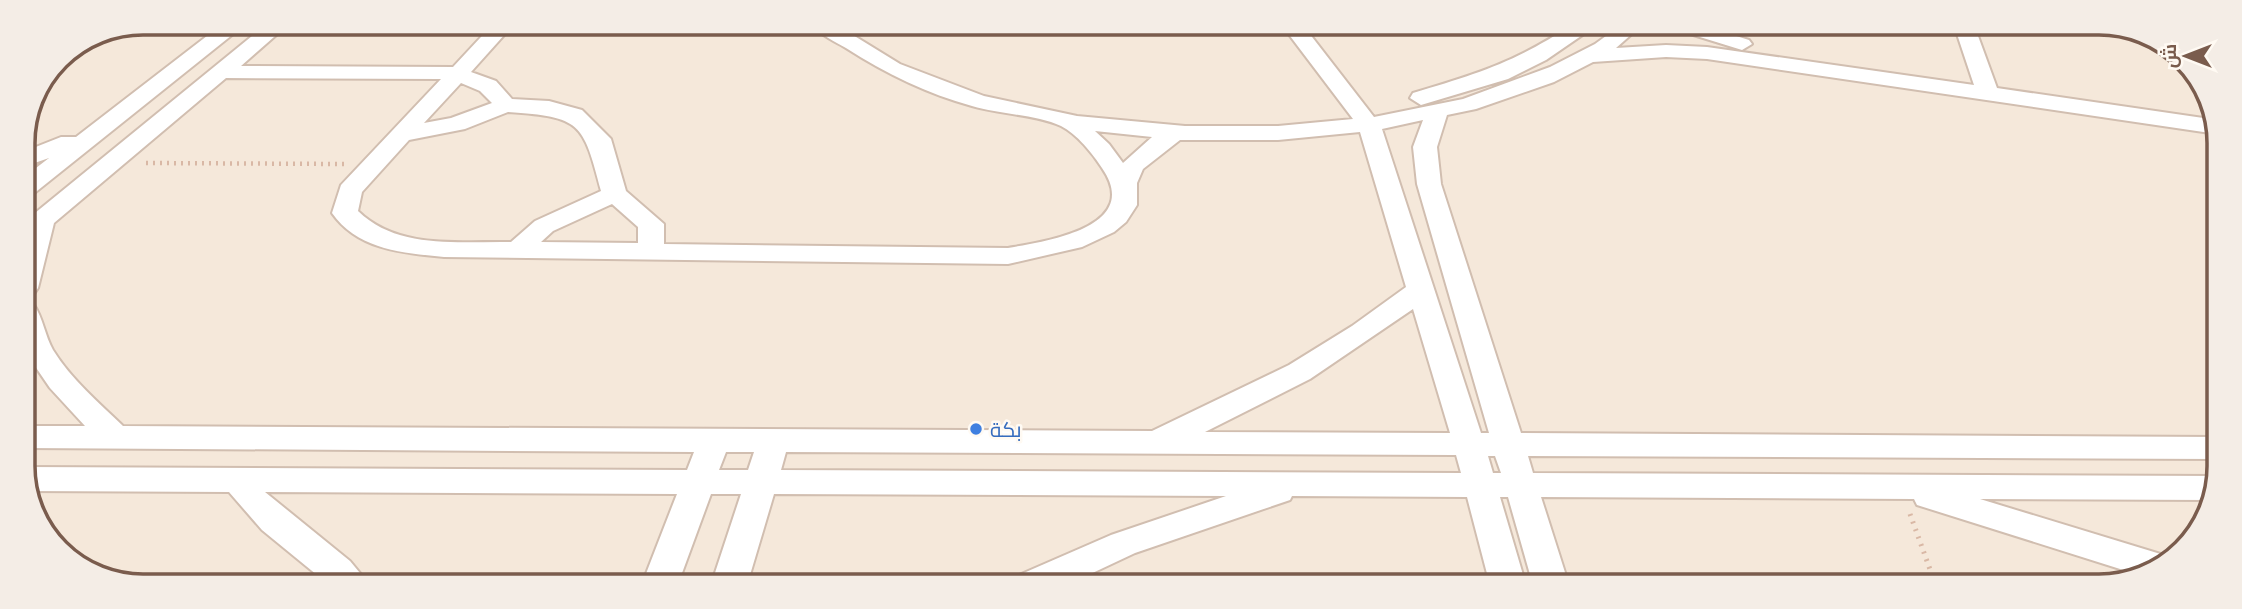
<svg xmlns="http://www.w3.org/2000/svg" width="2242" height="609" font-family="'Golos Text',Cairo,sans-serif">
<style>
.residential{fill:#f5e8da}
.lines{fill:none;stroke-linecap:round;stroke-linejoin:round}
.minor-casing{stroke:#d1beb0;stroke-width:4}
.path-far1{stroke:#d9b8a5;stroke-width:4.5;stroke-dasharray:2 5;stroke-linecap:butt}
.path{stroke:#d9b8a5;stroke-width:5;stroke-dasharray:2 6;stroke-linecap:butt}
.minor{fill:#fff;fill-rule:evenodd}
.shop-dot{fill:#3f7fe0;stroke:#fffaf3;stroke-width:2.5}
.labels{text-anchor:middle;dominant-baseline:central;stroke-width:5;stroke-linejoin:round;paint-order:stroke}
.shop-label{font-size:21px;fill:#366cbe;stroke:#fffaf3;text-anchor:start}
.rim{fill:none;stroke:#7a5c4d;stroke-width:3.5}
</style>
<rect width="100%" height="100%" fill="#fdf6ec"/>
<path class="residential" d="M143 23 2123 25 2184 58 2217 119V490L2178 557 2107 586 119 584 58 551 25 490 23 135 58 58 97 32Z"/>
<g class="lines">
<g class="minor-casing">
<path id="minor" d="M143 23H247L32 195 23 197V178L49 158 23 167V152L61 137H76L216 29 139 30 130 25Z
M268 23H290L241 66 453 67 494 23H515L471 72 496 81 512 99 549 101 582 110 611 139 626 191 664 224V244L1008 248C1047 241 1143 227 1102 168 1093 154 1077 134 1061 126 1037 115 999 114 972 106 928 94 885 73 846 48 836 42 818 34 812 24H835L900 64 984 96 1077 116 1185 126H1278L1353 119 1281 24H1302L1374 117 1463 99 1550 67 1595 44 1621 25H1642L1616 48 1666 45 1707 47 1974 85 1954 25H1974L1997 88 2217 120V134L1707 59 1666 57 1593 62 1554 82 1476 109 1447 115 1437 147 1441 184 1521 433 2217 437V459L1528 456 1533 473 2217 476V490L2211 500 1980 499 2167 556 2169 561 2136 574 1917 505 1914 499 1541 497 1569 585H1533L1508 497H1500L1526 585H1490L1467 497 1292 496 1290 500 1135 553 1067 585H1014L1019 575 1111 535 1226 496 774 494 747 585H711L741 494H711L678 584H642L677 494 265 492 350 561 369 584H328L262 530 229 492 26 491 25 467 687 470 694 452 25 448V426H85L50 388 24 350V302L34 305C43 318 45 336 53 350 71 379 99 403 123 426L1152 431 1289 365 1352 326 1406 287 1360 132 1278 140H1180L1143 169 1137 183V205L1126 222 1114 232 1082 247 1008 264 444 257C403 253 358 250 332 213L341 185 441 79 226 78 54 223 38 288 34 294 24 296V222ZM461 83 480 91 492 103 451 118 424 123ZM508 112C581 117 583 122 601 191L535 221 511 242C459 241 398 250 358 211L362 192 409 140 465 129ZM1423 120 1413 147 1417 184 1489 433H1481L1382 129ZM1095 131 1152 137 1123 163 1109 144ZM612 204 638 227V243L541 242 553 231ZM1413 309 1450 433 1205 432 1310 379ZM726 452H754L748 470H719ZM786 452 1456 455 1461 473 781 470ZM1488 456H1495L1501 473H1493Z
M1573 24 1597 25 1546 60 1508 79 1421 105 1410 98 1413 93C1477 74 1516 62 1573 24Z
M1671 25H1701L1749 40 1752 44 1742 50 1674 29Z"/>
</g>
<path class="path-far1" d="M146 163 344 164"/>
<path class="path" d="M1910 514 1936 586"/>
<use href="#minor" class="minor"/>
</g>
<circle class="shop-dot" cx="976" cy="429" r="7"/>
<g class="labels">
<g class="shop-label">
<text x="990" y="429">بكة</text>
</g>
</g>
<path d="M0 0H2242V609H0ZM143 35H2099A108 108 0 0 1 2207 143V466A108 108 0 0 1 2099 574H143A108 108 0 0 1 35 466V143A108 108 0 0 1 143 35Z" fill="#f4ede6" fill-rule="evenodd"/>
<path class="rim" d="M143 35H2099A108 108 0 0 1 2207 143V466A108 108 0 0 1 2099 574H143A108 108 0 0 1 35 466V143A108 108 0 0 1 143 35Z"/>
<g transform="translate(2186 56) rotate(270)" stroke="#fffaf3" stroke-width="5" paint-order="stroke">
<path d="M0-5L12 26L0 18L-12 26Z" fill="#7a5c4d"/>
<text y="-10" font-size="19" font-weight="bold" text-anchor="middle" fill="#7a5c4d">ش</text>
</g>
</svg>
